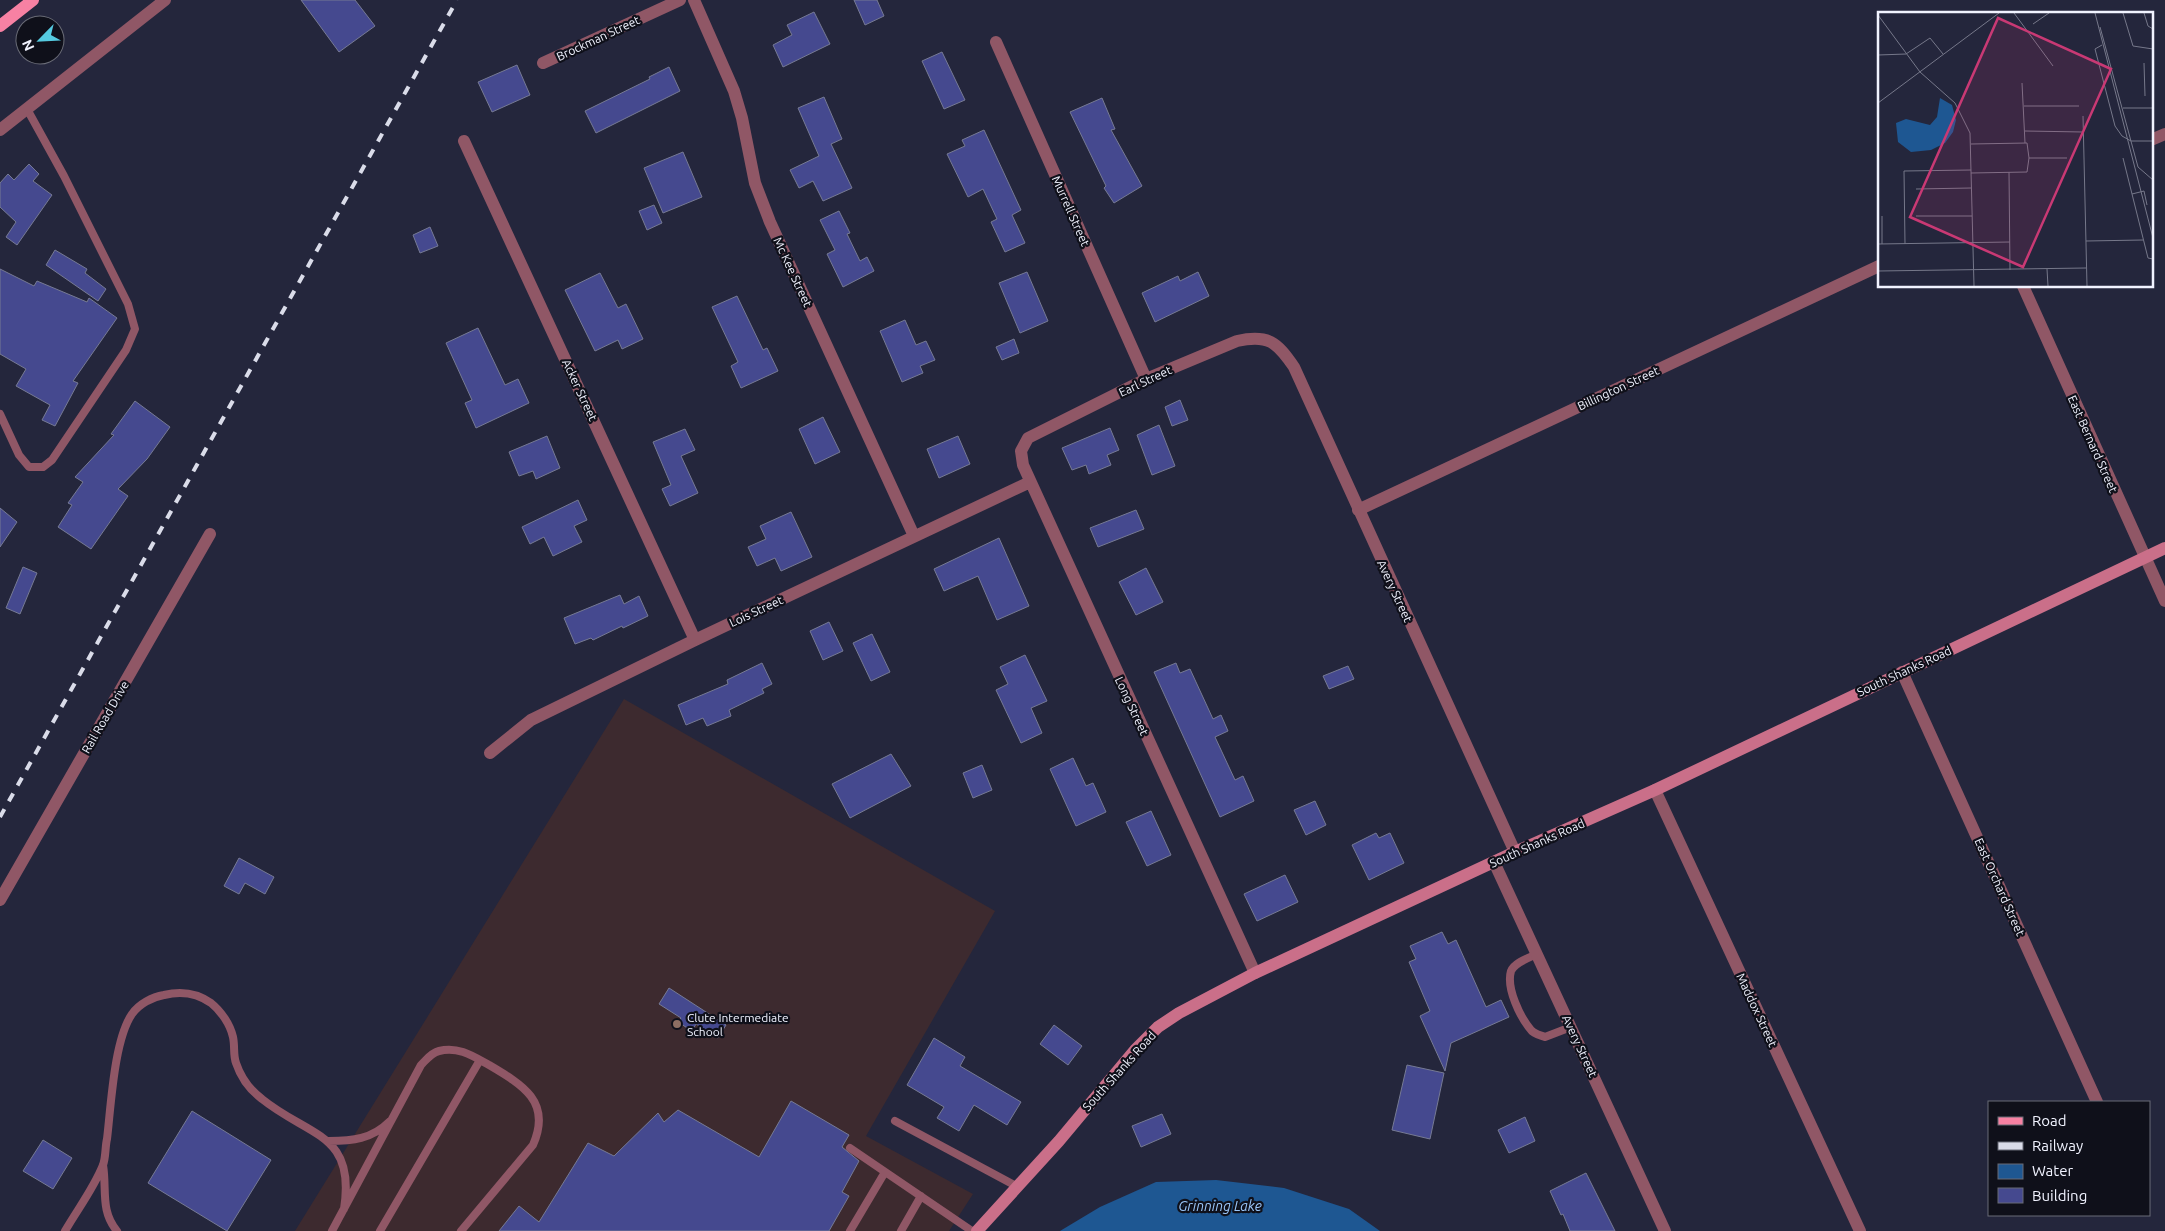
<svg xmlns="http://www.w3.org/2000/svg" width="2165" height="1231" font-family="Ubuntu,sans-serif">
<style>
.education{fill:#3d2a2f}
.water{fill:#1e5792}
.building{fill:#45498f;stroke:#767a94}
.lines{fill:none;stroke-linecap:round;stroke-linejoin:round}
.lane{stroke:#905766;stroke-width:8}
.street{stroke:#905766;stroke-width:12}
.secondary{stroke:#ca6f89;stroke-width:12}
.primary{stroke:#f781a3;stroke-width:12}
.rail{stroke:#dadce9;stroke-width:4;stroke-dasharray:9 9;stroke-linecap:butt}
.education-dot{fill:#8d6e63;stroke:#0f101a;stroke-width:2}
.labels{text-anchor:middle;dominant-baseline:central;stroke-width:4.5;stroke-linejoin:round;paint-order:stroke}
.street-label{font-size:12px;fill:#f1f3ff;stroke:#0f101a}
.poi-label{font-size:12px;fill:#f1f3ff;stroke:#0f101a;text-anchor:start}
.water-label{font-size:14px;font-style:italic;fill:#9bc7fa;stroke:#0f101a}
.inset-road{fill:none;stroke:#76788a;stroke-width:1}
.view{fill:#c93974;fill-opacity:0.15;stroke:#c93974;stroke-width:2.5}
.inset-edge{fill:none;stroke:#f1f3ff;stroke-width:2.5}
</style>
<rect width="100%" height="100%" fill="#24263c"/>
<path class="education" d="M624 699 995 911 866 1136 973 1194 949 1231H295Z"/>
<path class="water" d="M1216 1180 1284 1188 1349 1209 1380 1231H1060L1100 1207 1156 1182Z"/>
<path class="building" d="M301 0H355L375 26 339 52Z
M854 0H877L884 16 865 25Z
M814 12 830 44 783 67 773 45 792 35 787 25Z
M942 52 965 100 944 109 922 61Z
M517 65 530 95 492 112 478 82Z
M669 67 680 91 596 133 585 111 650 79 649 77Z
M824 97 842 139 831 144 852 188 823 201 813 181 799 188 790 170 819 156 798 108Z
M1102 98 1115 129 1111 130 1142 186 1114 203 1104 188 1106 186 1070 112Z
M984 130 1021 210 1012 215 1025 243 1005 252 991 222 997 219 983 189 968 197 947 154 965 146 962 140Z
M683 152 702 197 663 213 644 168Z
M29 164 39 174 33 181 52 195 17 245 6 237 16 222 0 207V183L8 174 14 180Z
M654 205 662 223 647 230 639 211Z
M839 211 850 233 847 234 860 261 867 257 874 271 843 287 827 254 835 250 820 220Z
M430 227 438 246 420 253 413 235Z
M55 250 87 269 85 273 106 289 98 301 46 265Z
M0 269 34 286 37 281 87 302 89 298 117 318 73 381 78 383 55 426 42 420 50 405 16 386 26 369 0 354Z
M1027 272 1048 321 1020 333 999 283Z
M1198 272 1209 296 1155 322 1142 293 1178 276 1180 281Z
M600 273 618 308 626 304 643 339 622 349 618 340 595 351 565 290Z
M737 296 763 350 767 348 778 371 741 388 731 366 738 362 712 307Z
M905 320 916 345 926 341 935 360 920 366 923 373 902 382 880 331Z
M478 328 505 385 518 379 529 403 476 428 465 403 472 400 446 343Z
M1014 339 1019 353 1002 360 996 347Z
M1180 400 1188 420 1172 426 1165 407Z
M135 401 170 427 147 459 118 489 128 496 91 549 58 527 72 505 68 503 83 482 75 477 114 435 111 434Z
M823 417 840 452 815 464 799 429Z
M1159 425 1175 466 1152 475 1137 435Z
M1110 428 1119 450 1107 455 1111 465 1089 474 1086 465 1072 470 1062 448Z
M685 429 695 450 681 456 698 493 670 506 662 489 671 485 653 442Z
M547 436 560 468 536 479 533 471 519 476 509 452Z
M958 436 970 464 939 478 927 449Z
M578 500 587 520 574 526 582 542 553 556 544 537 530 544 522 527Z
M0 508 17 522 0 547Z
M1136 510 1144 529 1098 547 1090 528Z
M791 512 812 557 781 571 775 558 757 566 748 547 766 539 760 526Z
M999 538 1029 606 997 620 978 576 944 591 934 569Z
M23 567 37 573 20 614 6 608Z
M1146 568 1163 602 1136 615 1119 582Z
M620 595 624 604 639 596 648 616 623 628 622 626 593 640 591 638 575 644 564 618Z
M829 622 843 651 823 660 810 631Z
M872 634 890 672 871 681 853 643Z
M1025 655 1047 701 1031 708 1042 733 1021 743 996 690 1008 684 1000 667Z
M762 663 772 684 762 689 764 693 729 710 731 716 707 726 703 718 686 725 678 705 728 684 727 680Z
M1176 663 1180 673 1190 669 1213 719 1221 715 1228 731 1215 737 1235 780 1243 776 1254 801 1220 817 1154 672Z
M1348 666 1354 679 1329 689 1323 676Z
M891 754 911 786 850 818 832 784Z
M1073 758 1086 786 1093 783 1106 812 1076 826 1050 769Z
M982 765 992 790 973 798 963 773Z
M1315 801 1326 825 1306 835 1294 810Z
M1151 811 1171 855 1147 866 1126 822Z
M1376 833 1379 838 1390 833 1404 863 1369 880 1352 845Z
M239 858 274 877 265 894 245 883 239 894 224 886Z
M1285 875 1298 902 1257 921 1244 894Z
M1442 932 1448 944 1456 940 1486 1007 1501 1000 1509 1017 1451 1043 1445 1071 1420 1016 1430 1011 1409 962 1416 959 1410 946Z
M669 988 726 1025 718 1038 696 1024 692 1031 678 1022 681 1018 659 1004Z
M1054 1025 1082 1046 1068 1065 1040 1044Z
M934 1038 965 1057 960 1066 1021 1102 1007 1125 974 1105 959 1131 937 1118 944 1107 907 1085Z
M1407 1065 1444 1073 1430 1139 1392 1130Z
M791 1101 849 1135 842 1147 859 1161 842 1192 849 1196 829 1231H499L519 1206 539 1222 588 1143 614 1156 658 1113 664 1122 678 1110 759 1157Z
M192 1111 271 1160 227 1231 148 1183Z
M1162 1114 1171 1134 1141 1147 1132 1126Z
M1525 1117 1535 1141 1509 1153 1498 1130Z
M43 1140 72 1158 53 1189 23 1171Z
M1586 1173 1615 1231H1570L1563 1214 1561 1215 1550 1191Z"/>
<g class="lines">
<path class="lane" d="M0 414 19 455 29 467H43L52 460 126 350 135 329 128 304 64 176 27 109
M1537 954C1529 958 1515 962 1511 971 1506 988 1520 1017 1531 1030 1534 1034 1540 1035 1545 1037L1571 1027
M895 1121 1018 1187
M329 1141C352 1141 372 1139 389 1122
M850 1148 972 1231
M103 1165C107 1189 100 1211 117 1231
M65 1231C77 1210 94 1188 103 1165 106 1157 105 1147 107 1139 111 1106 114 1040 132 1014 139 1004 152 997 164 995 180 991 197 993 211 1003 221 1011 230 1024 233 1037 235 1046 233 1055 236 1063 241 1078 250 1090 262 1099 309 1137 356 1133 344 1209
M332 1231 421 1065C426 1060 431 1053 439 1051 458 1046 473 1056 489 1065 523 1085 552 1102 533 1145L461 1231
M380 1231 480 1060
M850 1231 885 1172
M901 1231 921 1196"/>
<path class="street" d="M694 0 734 91 742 118 755 183 770 222 914 536
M996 42 1146 379
M543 63 680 0
M0 130 165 0
M2151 140 2165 134
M464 141 695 640
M2023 286 2165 601
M1358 510 1879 266
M1902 672 2097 1102
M490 753 531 720 695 640 1030 482
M1655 790 1860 1231
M1494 862 1665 1231
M0 900 210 534
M1255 973 1023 465 1021 451 1028 438 1146 379 1237 341C1268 334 1277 342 1294 367L1515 852"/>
<path class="secondary" d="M977 1231 1059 1141 1135 1050 1158 1027 1179 1013 1255 973 1515 852 1655 790 2165 548"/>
<path class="primary" d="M0 26 33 0"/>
<path class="rail" d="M0 817 457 0"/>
</g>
<circle class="education-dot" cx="677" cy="1024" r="5"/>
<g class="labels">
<g class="street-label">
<text transform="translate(598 38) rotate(-25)">Brockman Street</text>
<text transform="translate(1071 211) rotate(66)">Murrell Street</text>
<text transform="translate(793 272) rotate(65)">Mc Kee Street</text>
<text transform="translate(1145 381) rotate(-25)">Earl Street</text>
<text transform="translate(1618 388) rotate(-25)">Billington Street</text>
<text transform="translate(580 390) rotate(65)">Acker Street</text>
<text transform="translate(2093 444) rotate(66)">East Bernard Street</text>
<text transform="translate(1395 591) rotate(65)">Avery Street</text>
<text transform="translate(756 611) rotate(-25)">Lois Street</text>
<text transform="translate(1904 671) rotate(-25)">South Shanks Road</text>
<text transform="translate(1132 706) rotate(65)">Long Street</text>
<text transform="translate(105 717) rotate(-60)">Rail Road Drive</text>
<text transform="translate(1537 843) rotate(-24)">South Shanks Road</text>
<text transform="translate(2000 887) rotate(66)">East Orchard Street</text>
<text transform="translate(1757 1010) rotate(65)">Maddox Street</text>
<text transform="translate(1580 1046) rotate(65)">Avery Street</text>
<text transform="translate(1119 1071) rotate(-48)">South Shanks Road</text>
</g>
<g class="poi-label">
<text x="687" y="1017">Clute Intermediate<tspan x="687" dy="14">School</tspan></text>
</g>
<g class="water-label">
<text x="1220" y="1206">Grinning Lake</text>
</g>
</g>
<g transform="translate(1878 12)">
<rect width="275" height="275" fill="#24263c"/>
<path d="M62 86 74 93 78 108 75 120 67 131 53 138 33 140 20 130 18 111 28 107 52 113 59 105Z" fill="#1e5792"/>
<path class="inset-road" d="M136 1 175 54M217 1 275 226M245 1 255 34 275 37M266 1 270 14 275 17M0 3 42 60 77 91 92 121 96 274M155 12 171 1M222 15 260 155 275 168M224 33 217 37 237 114 244 124 253 129H275M0 43 28 42 52 26 65 42M266 51 267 84M144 71 147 131M0 91 121 1M146 94H201M245 96H275M205 104 209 274M147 119 205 120M93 132 149 131 151 146 149 160 93 161M151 146H189M245 146 270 246 275 247M131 160 132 258M38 177 93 176M254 182 266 179 269 193M4 204V232M38 204H94M208 229 265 228M0 232 132 230M27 232 26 159 93 158M169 257 170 274M0 259 208 256"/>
<path class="view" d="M120 6 233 57 145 255 32 205Z"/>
<rect width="275" height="275" class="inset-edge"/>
</g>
<rect x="1988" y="1101" width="162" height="115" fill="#0f101a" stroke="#696b76"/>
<rect x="1998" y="1117" width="25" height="8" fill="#f781a3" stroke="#696b76"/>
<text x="2032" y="1126" font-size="15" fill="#f1f3ff">Road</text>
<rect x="1998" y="1142" width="25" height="8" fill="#dadce9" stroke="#696b76"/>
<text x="2032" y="1151" font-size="15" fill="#f1f3ff">Railway</text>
<rect x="1998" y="1164" width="25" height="15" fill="#1e5792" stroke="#696b76"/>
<text x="2032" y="1176" font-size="15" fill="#f1f3ff">Water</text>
<rect x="1998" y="1188" width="25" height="15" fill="#45498f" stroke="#696b76"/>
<text x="2032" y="1201" font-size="15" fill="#f1f3ff">Building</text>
<g transform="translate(40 40) rotate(246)"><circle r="24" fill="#0f101a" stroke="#696b76"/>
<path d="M0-4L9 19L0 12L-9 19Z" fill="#55cae0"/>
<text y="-8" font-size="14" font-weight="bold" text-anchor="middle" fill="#f1f3ff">N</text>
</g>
</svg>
